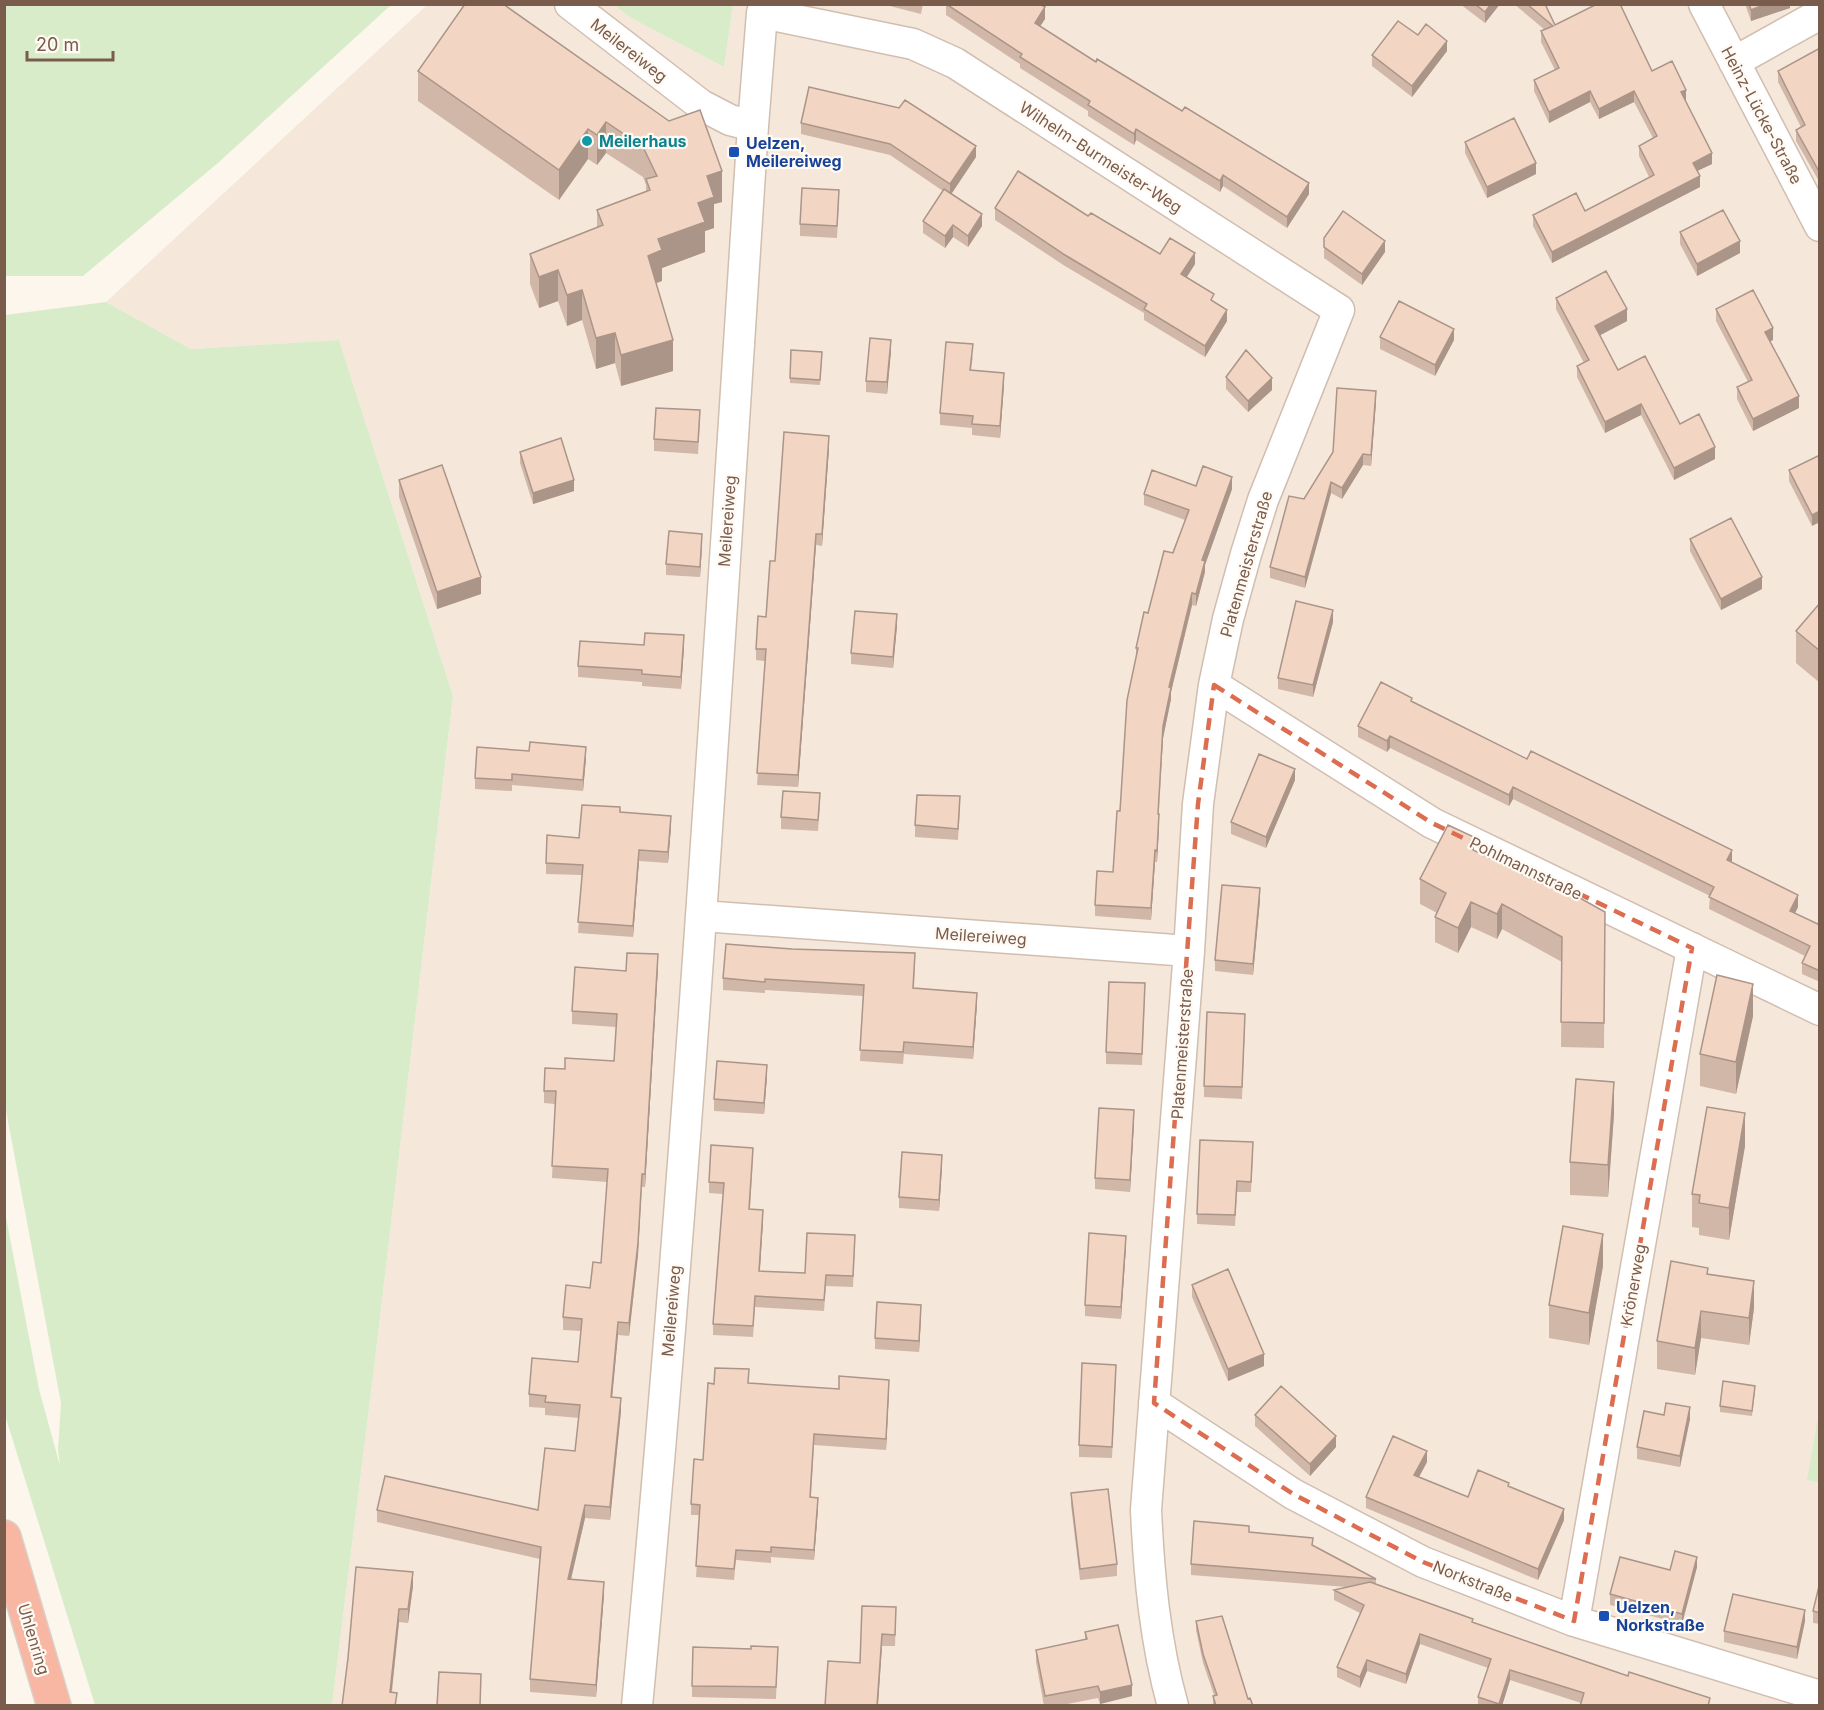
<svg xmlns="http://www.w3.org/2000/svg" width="1824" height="1710" font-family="Inter,sans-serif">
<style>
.residential{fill:#f5e8da}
.green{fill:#d8ecc9}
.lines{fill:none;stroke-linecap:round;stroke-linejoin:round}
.street-casing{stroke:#d1beb0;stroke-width:33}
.highway-casing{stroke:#dad1cd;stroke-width:36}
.street{stroke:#fff;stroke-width:30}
.highway{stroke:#f7b7a3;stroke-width:33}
.wall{fill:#d1b7a8}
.shaded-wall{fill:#aa9588}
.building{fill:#f3d5c3;stroke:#aa9588;stroke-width:1.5}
.marked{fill:none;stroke:#dc6d51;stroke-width:4.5;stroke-dasharray:12 8;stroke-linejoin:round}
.culture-dot{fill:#0f9aa8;stroke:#fffaf3;stroke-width:2}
.transit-dot{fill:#1a4fb4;stroke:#fffaf3;stroke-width:2}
.labels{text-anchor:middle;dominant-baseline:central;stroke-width:4.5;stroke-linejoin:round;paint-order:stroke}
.street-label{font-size:16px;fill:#7a5c4d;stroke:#fffaf3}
.culture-label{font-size:16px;font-weight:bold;fill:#0d838f;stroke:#fffaf3;text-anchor:start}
.transit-label{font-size:16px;font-weight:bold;fill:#164399;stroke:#fffaf3;text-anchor:start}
</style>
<rect width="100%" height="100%" fill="#fdf6ec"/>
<path class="residential" d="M427 5H614L631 18 724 67 733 5H1819V1705H332L375 1360 453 696 339 340 191 349 106 302Z"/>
<path class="green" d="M5 4H391V5L219 162 83 276H5Z
M614 5H733L724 67 631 18Z
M106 302 191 349 339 340 453 696 375 1360 332 1705H95L5 1415V1212L39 1389 60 1466 58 1449 61 1403 5 1105V315Z
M1819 1412V1482L1807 1480Z"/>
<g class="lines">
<g class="street-casing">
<path id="street" d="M570 4 701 105 730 120 753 126
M1704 4 1820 226
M1734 62 1820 14
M1214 685 1432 823 1820 1010
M702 916 1189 951
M1154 1403 1293 1494 1423 1562 1574 1621 1820 1696
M1574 1621 1692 948
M637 1706C687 1180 719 653 753 126L762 13 913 44 955 63 1339 310 1263 500 1246 554 1228 619 1214 685 1198 804 1189 951 1146 1510C1149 1576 1155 1642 1173 1706"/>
</g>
<g class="highway-casing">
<path id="highway" d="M4 1537 54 1706"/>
</g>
<use href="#street" class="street"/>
<use href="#highway" class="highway"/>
</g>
<path class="wall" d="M465 4 722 202 714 204V228L705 231V252L662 268V281L656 283 673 371 621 386 615 363 596 369 582 320 567 326 558 301 539 308 530 284V254L597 228V210L646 191V185L643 177 606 153 597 165 588 159 559 200 418 101V71Z
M882 4H923L921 14Z
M946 4 1045 19 1040 26 1096 62 1309 194 1287 228 1223 186 1220 192 1136 140 1134 145 1088 116V111L1020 68V64L946 15Z
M1460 4H1500L1485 23Z
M1514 4H1545L1555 25 1652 71 1686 100V101L1712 164 1697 171 1700 187 1552 263 1533 226V215L1585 211 1649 177 1639 156V146L1653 138 1634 102 1599 119 1590 102 1549 123 1534 91V80L1555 70 1541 42V31L1545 30Z
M1745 4H1790V8L1751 21Z
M1418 35 1447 51 1412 97 1372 66V55Z
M1820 48V183L1796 141V130L1801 127 1778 82V71Z
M801 123 976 157 951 194 982 226 968 247 953 237 945 248 923 233V221L943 191 890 155 801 134Z
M1465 142 1536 174 1487 198 1465 153Z
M839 201 837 238 800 236V224Z
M995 208 1088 216 1160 254 1195 264 1187 277 1214 302 1227 321 1205 357 1144 320V313L1065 266 995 220Z
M1680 232 1740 253 1697 276 1680 244Z
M1324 238 1385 252 1362 285 1324 258Z
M1556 298 1627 321 1600 335 1618 370 1680 424 1715 459 1674 480 1641 415 1605 433 1577 377V366L1584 363 1556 309Z
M1716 309 1773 340 1770 341 1799 408 1753 431 1737 399V387L1748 382 1716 321Z
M1380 337 1454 340 1435 376 1380 349Z
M891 351 887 394 866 392V381Z
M973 356 971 371 1004 385 1000 438 972 435V428L940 425V413Z
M822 358 820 385 790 383V378Z
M1226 377 1272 390 1248 412 1226 389Z
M1376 402 1371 466 1363 465 1342 499 1331 493 1305 588 1270 578V567Z
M700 422 698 454 654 451V439Z
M829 448 822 546 816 545 798 787 757 785 765 661 756 660V649L766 617 775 561Z
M520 452 574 491 533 504 520 463Z
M1820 455 1812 526 1789 481V470Z
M399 480 481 594 437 609 399 497Z
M1196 486 1232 489 1205 565V572L1196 606 1192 605 1171 692V699L1163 738 1158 814 1159 826 1157 862H1155L1151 920 1095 916V905L1113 872 1136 659V648L1148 613 1185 520 1144 505V494Z
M1690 539 1762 589 1721 610 1690 551Z
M702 544 700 577 666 575V564Z
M1820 603V683L1796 663V631Z
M1333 622 1313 697 1278 689V678Z
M897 626 893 668 851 664V653Z
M644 645 684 647 681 689 642 686V682L578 677V666Z
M1412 702 1732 861V862L1798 907 1795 913 1820 925V982L1802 974V963L1805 956 1709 909 1710 896 1513 799 1509 806 1390 748 1387 752 1358 737V726Z
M586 758 583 791 512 785V791L475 789V778Z
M1295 780 1266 848 1231 834V822Z
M820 805 818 831 781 829V817Z
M960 807 958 840 915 837V825Z
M620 812 671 827 668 863 639 861 633 937 578 933 582 875 546 874V863L579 838Z
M1474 850 1605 937 1604 1048 1561 1047 1562 962 1502 929 1497 939 1471 927 1458 953 1435 942V917L1437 913 1420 904V879Z
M1260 900 1253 975 1215 971V960Z
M915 964 914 988 977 1004 973 1059 904 1054 903 1064 860 1061 863 996 765 990V993L723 990V978Z
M658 967 645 1187H642L638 1255 629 1336 618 1335 612 1397 621 1411 610 1520 585 1518 571 1579 604 1595 596 1697 530 1692V1679L540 1559 377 1522V1510H538L575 1451 579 1418 545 1415V1408L529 1407V1394L578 1362 581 1331 563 1330V1317L590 1288 601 1263 607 1182 552 1178 555 1104 544 1103V1091L565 1069 614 1061 616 1027 572 1024V1011L626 971Z
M1145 995 1142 1065 1106 1064V1052Z
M1753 1016 1736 1094 1700 1086V1054Z
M1245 1025 1242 1099 1204 1097V1086Z
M767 1076 764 1114 714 1111V1099Z
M1614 1114 1608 1197 1570 1195V1162Z
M1134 1122 1130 1192 1095 1189V1178Z
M1745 1146 1729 1240 1699 1235V1228L1692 1227V1194Z
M1253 1153 1251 1192H1237L1235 1226 1197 1224V1214Z
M753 1159 750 1209 763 1221 760 1271 805 1273 855 1246 853 1287 826 1286 824 1311 755 1307 753 1337 713 1335V1324L723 1194 709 1193V1182Z
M942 1167 939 1211 899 1208V1197Z
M1126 1247 1121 1319 1085 1316V1305Z
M1603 1266 1589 1345 1549 1338V1305Z
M1708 1274 1754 1308 1749 1345 1701 1338 1695 1375 1657 1369V1341Z
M1192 1285 1264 1366 1228 1381 1192 1297Z
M921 1316 919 1352 875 1349V1338Z
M1116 1376 1112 1458 1079 1457V1445Z
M748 1383 839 1389 889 1390 886 1450 814 1445 811 1497 818 1508 814 1560 771 1557V1563L736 1560 734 1580 696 1577 700 1515H691V1504L703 1460 714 1384Z
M1755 1392 1752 1416 1720 1412V1406Z
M1255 1415 1336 1447 1310 1476 1255 1426Z
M1664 1415 1690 1419 1680 1467 1637 1459V1447Z
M1427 1462 1419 1477 1468 1497 1509 1487 1564 1520 1538 1580 1366 1508V1497Z
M1071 1493 1117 1564V1576L1080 1580 1071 1505Z
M1249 1532 1313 1546 1376 1579V1584L1473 1622 1710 1706 1581 1703 1510 1680 1502 1706H1478V1697L1488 1668 1420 1644 1406 1684 1367 1671 1360 1688 1337 1677V1667L1360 1613 1334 1600V1590L1346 1587 1191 1575V1564Z
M1697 1567 1682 1624 1610 1605V1594L1670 1570Z
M1820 1582V1624L1813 1623V1611Z
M413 1586 408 1623 399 1622 392 1692 397 1706H342Z
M862 1606 896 1619 895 1646H882L860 1663Z
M1196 1621 1248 1699 1253 1706H1213V1696L1214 1695 1203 1663 1196 1630Z
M1805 1621 1797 1659 1724 1642V1631Z
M1085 1632 1132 1696 1100 1704 1098 1698 1057 1706H1044L1036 1662V1650L1085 1639Z
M778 1647 776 1699 692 1697V1686L751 1649Z"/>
<path class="shaded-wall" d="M1491 4H1500L1485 23V12Z
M1766 4H1790V8L1751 21V10Z
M1045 7V19L1035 34V23Z
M1447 41V51L1412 97V86Z
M1686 90V100L1681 103V92Z
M1590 91V102L1549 123V112Z
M1634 91V102L1599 119V109Z
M606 122V153L597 165V135Z
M588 129V159L559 200V170Z
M1136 129V140L1134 145V134Z
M976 146V157L950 196V184Z
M1712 153V164L1693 173V163Z
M1536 163V174L1487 198V187Z
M722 171V202L714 204V228L705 231V252L662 268V281L648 286V256L658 239 698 203 707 176Z
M1223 175V186L1220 192V181Z
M1700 176V187L1552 263V252Z
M1309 183V194L1287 228V217Z
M982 214V226L968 247V236Z
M953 225V237L945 248V236Z
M1385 241V252L1362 285V274Z
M1740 241V253L1697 276V264Z
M1195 253V264L1181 286V274Z
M558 270V301L539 308V277Z
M582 290V320L567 326V295Z
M1627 309V321L1595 338V326Z
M1227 310V321L1205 357V346Z
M1773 328V340L1765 344V332Z
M1454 329V340L1435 376V365Z
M615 333V363L596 369V338Z
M673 340V371L621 386V355Z
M891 340V351L887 394V382Z
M1004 373V385L1000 438V426Z
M1272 378V390L1248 412V401Z
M1376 391V402L1371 466V455Z
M1799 396V408L1753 431V419Z
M1641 404V415L1605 433V422Z
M829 436V448L822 546V534Z
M1715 447V459L1674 480V468Z
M1363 454V465L1342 499V488Z
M1232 477V489L1205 565V572L1196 606V594L1202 560Z
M574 480V491L533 504V493Z
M1331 482V493L1305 588V577Z
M1820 511V522L1812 526V515Z
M702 534V544L700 577V567Z
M816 534V545L798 787V775Z
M481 577V594L437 609V592Z
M1762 577V589L1721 610V599Z
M1192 593V605L1171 692V699L1163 738 1158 826 1163 726 1169 687Z
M1333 610V622L1313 697V685Z
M897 614V626L893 668V657Z
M684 635V647L681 689V677Z
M1390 736V748L1387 752V741Z
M586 747V758L583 791V780Z
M1295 769V780L1266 848V837Z
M1513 787V799L1509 806V795Z
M1159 814V826L1157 862V851Z
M671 816V827L668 863V852Z
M1474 837V862L1469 848Z
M639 850V861L633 937V926Z
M1155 850V862L1151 920V908Z
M1732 850V861L1727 872V860Z
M1260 888V900L1253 975V964Z
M1798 895V907L1790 923V911Z
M1471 902V927L1458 953V928Z
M1502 904V929L1497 939V914Z
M658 954V967L645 1187V1174Z
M1753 984V1016L1736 1094V1062Z
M977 993V1004L973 1059V1047Z
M767 1065V1076L764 1114V1103Z
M1614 1082V1114L1608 1197V1165Z
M1134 1110V1122L1130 1192V1180Z
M1745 1113V1146L1729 1240V1208Z
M942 1155V1167L939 1211V1200Z
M642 1174 638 1255 629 1336V1323Z
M763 1210V1221L759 1282V1271Z
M1603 1234V1266L1589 1345V1313Z
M1126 1236V1247L1121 1319V1307Z
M1754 1281V1308L1749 1345V1318Z
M921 1305V1316L919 1352V1341Z
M1701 1311V1338L1695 1375V1348Z
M618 1322V1335L611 1410V1397Z
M1264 1354V1366L1228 1381V1369Z
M889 1380V1390L886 1450V1439Z
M621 1398V1411L610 1520V1507Z
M1690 1407V1419L1680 1467V1456Z
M1336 1436V1447L1310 1476V1464Z
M1427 1451V1462L1414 1486V1475Z
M818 1498V1508L814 1560V1550Z
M585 1505V1518L568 1592V1579Z
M1564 1509V1520L1538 1580V1569Z
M1697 1557V1567L1682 1624V1614Z
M413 1572V1586L408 1623V1609Z
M604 1582V1595L596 1697V1685Z
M399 1609V1622L390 1706V1692Z
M1805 1610V1621L1797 1659V1647Z
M882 1634V1646L878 1706H877Z
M1420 1634V1644L1406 1684V1674Z
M1367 1660V1671L1360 1688V1677Z
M1510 1670V1680L1502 1706H1499Z
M1132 1685V1696L1100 1704V1692Z"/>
<path class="building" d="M465 4H503L669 121 700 110 722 171 707 176 714 197 698 203 705 222 658 239 662 250 648 256 673 340 621 355 615 333 596 338 582 290 567 295 558 270 539 277 530 254 603 225 597 210 650 190 646 179 657 176 643 147 606 122 597 135 588 129 559 170 418 71Z
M946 4H1040L1045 7 1035 23 1096 62 1097 59 1182 111 1185 107 1309 183 1287 217 1223 175 1220 181 1136 129 1134 134 1088 105 1090 101 1020 57 1022 54Z
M1475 4H1491L1485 12Z
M1527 4H1545L1555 25 1597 4H1620L1652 71 1672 61 1686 90 1681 92 1712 153 1693 163 1700 176 1552 252 1533 215 1576 193 1585 211 1654 175 1639 146 1657 136 1634 91 1599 109 1590 91 1549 112 1534 80 1559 68 1541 31 1553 26Z
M1749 4H1766L1751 10Z
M1398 21 1418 35 1426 24 1447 41 1412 86 1372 55Z
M1820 48V173L1796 130 1805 125 1778 71Z
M809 87 899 108 905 100 976 146 950 184 890 144 801 123Z
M1514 118 1536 163 1487 187 1465 142Z
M1018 171 1088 216 1091 213 1160 254 1170 238 1195 253 1181 274 1214 294 1211 300 1227 310 1205 346 1144 309 1147 304 1065 255 995 208Z
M802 188 839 190 837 226 800 224Z
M944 189 982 214 968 236 953 225 945 236 923 221Z
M1723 210 1740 241 1697 264 1680 232Z
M1343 211 1385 241 1362 274 1324 247V238Z
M1606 271 1627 309 1595 326 1618 370 1645 356 1680 424 1699 414 1715 447 1674 468 1641 404 1605 422 1577 366 1589 360 1556 298Z
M1753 290 1773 328 1765 332 1799 396 1753 419 1737 387 1752 380 1716 309Z
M1399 301 1454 329 1435 365 1380 337Z
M870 338 891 340 887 382 866 381Z
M946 342 973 344 970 370 1004 373 1000 426 972 424 973 416 940 413Z
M791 350 822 352 820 380 790 378Z
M1246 350 1272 378 1248 401 1226 377Z
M1337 388 1376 391 1371 455 1363 454 1342 488 1331 482 1305 577 1270 567 1289 496 1304 499 1333 452Z
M656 408 700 410 698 442 654 439Z
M784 432 829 436 822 534H816L798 775 757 773 766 649H756L758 616 766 617 770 561H775Z
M561 438 574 480 533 493 520 452Z
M1820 455V511L1812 515 1789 470Z
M442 465 481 577 437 592 399 480Z
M1203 466 1232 477 1202 560 1205 561 1196 594 1192 593 1169 687 1171 688 1163 726 1158 814H1159L1157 851 1155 850 1151 908 1095 905 1097 871 1113 872 1117 811H1120L1127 700 1138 648H1136L1144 612 1148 613 1164 551 1173 553 1189 510 1144 494 1152 470 1196 486Z
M1731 518 1762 577 1721 599 1690 539Z
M669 531 702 534 700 567 666 564Z
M1296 601 1333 610 1313 685 1278 678Z
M1820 603V651L1796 631Z
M855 611 897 614 893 657 851 653Z
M645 633 684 635 681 677 642 674V670L578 666 580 641 644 645Z
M1381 682 1412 698 1411 701 1527 759 1531 751 1732 850 1727 860 1798 895 1790 911 1820 925V971L1802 963 1810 946 1709 897 1714 887 1513 787 1509 795 1390 736 1387 741 1358 726Z
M530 742 586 747 583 780 512 774V780L475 778 477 747 529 751Z
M1259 754 1295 769 1266 837 1231 822Z
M783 791 820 793 818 820 781 817Z
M917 795 960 796 958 829 915 825Z
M582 805 620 807V812L671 816 668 852 639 850 633 926 578 922 583 865 546 863 547 835 579 838Z
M1448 825 1474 837 1469 848 1536 881 1539 875 1605 912 1604 1023 1561 1022 1562 937 1502 904 1497 914 1471 902 1458 928 1435 917 1446 893 1420 879Z
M1222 885 1260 888 1253 964 1215 960Z
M726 944 792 949 915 953 913 988 977 993 973 1047 904 1042 903 1052 860 1050 864 985 765 979V982L723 978Z
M627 953 658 954 645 1174H642L638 1243 629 1323 618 1322 611 1397 621 1398 610 1507 585 1505 568 1579 604 1582 596 1685 530 1679 541 1547 377 1510 385 1476 538 1510 545 1448 575 1451 580 1405 545 1402 546 1396 529 1394 532 1358 578 1362 582 1319 563 1317 566 1285 590 1288 593 1262 601 1263 608 1169 552 1166 556 1091H544L545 1068 565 1069V1058L614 1061 617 1014 572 1011 575 967 626 971Z
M1717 975 1753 984 1736 1062 1700 1054Z
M1109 982 1145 983 1142 1054 1106 1052Z
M1207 1012 1245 1014 1242 1087 1204 1086Z
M717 1061 767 1065 764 1103 714 1099Z
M1576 1079 1614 1082 1608 1165 1570 1162Z
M1707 1107 1745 1113 1729 1208 1699 1203 1700 1195 1692 1194Z
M1099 1108 1134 1110 1130 1180 1095 1178Z
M1200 1140 1253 1142 1251 1182 1237 1181 1235 1215 1197 1214Z
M711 1145 753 1148 749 1209 763 1210 759 1271 805 1273 807 1233 855 1235 853 1276 826 1275 824 1300 755 1296 753 1326 713 1324 724 1183 709 1182Z
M902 1152 942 1155 939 1200 899 1197Z
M1563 1226 1603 1234 1589 1313 1549 1305Z
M1089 1233 1126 1236 1121 1307 1085 1305Z
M1671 1261 1708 1268 1707 1274 1754 1281 1749 1318 1701 1311 1695 1348 1657 1341Z
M1228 1269 1264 1354 1228 1369 1192 1285Z
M877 1302 921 1305 919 1341 875 1338Z
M1082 1363 1116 1365 1112 1447 1079 1445Z
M715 1368 749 1369 748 1383 839 1389V1376L889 1380 886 1439 814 1434 810 1497 818 1498 814 1550 771 1547V1552L736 1550 734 1569 696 1566 700 1505 691 1504 694 1459 703 1460 708 1383 714 1384Z
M1723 1381 1755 1386 1752 1411 1720 1406Z
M1281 1386 1336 1436 1310 1464 1255 1415Z
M1666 1403 1690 1407 1680 1456 1637 1447 1644 1411 1664 1415Z
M1393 1436 1427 1451 1414 1475 1468 1497 1478 1470 1509 1483 1508 1486 1564 1509 1538 1569 1366 1497Z
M1108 1489 1117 1564 1080 1569 1071 1493Z
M1194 1521 1249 1526V1532L1313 1538 1312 1545 1376 1579 1191 1564Z
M1675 1551 1697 1557 1682 1614 1610 1594 1620 1557 1670 1570Z
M356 1567 413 1572 408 1609H399L390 1692 397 1693 395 1706H342L348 1658Z
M1370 1582 1473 1619 1472 1622 1549 1649 1628 1676 1629 1672 1710 1698 1708 1706H1580L1584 1693 1510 1670 1499 1704 1478 1697 1491 1659 1420 1634 1406 1674 1367 1660 1360 1677 1337 1667 1364 1605 1334 1590Z
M1820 1582V1613L1813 1611Z
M1733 1594 1805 1610 1797 1647 1724 1631Z
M862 1606 896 1607 895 1635 882 1634 877 1706H825L828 1661 860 1663Z
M1222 1616 1248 1699 1250 1698 1253 1706H1216L1213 1696 1217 1695 1203 1654 1196 1621Z
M1118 1625 1132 1685 1100 1692 1098 1686 1045 1696 1036 1650 1087 1639 1085 1632Z
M751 1646 778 1647 776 1687 692 1686 693 1647 751 1649Z
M439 1672 481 1674 480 1706H437Z"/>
<path class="marked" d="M1214 685 1432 823 1692 948 1574 1621 1423 1562 1293 1494 1154 1403 1198 804Z"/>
<circle class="culture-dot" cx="587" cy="141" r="6"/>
<g class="transit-dot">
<rect x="728" y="146" width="12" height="12" rx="3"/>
<rect x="1598" y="1610" width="12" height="12" rx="3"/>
</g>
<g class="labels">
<g class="street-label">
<text transform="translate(629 50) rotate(38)">Meilereiweg</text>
<text transform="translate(1762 115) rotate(62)">Heinz-Lücke-Straße</text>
<text transform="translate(1101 157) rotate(33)">Wilhelm-Burmeister-Weg</text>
<text transform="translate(727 521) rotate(-86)">Meilereiweg</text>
<text transform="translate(1246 564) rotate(-74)">Platenmeisterstraße</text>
<text transform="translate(1526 868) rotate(26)">Pohlmannstraße</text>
<text transform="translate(981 936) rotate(4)">Meilereiweg</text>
<text transform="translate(1182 1044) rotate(-86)">Platenmeisterstraße</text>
<text transform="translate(1633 1285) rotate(-80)">Krönerweg</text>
<text transform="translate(671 1311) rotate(-85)">Meilereiweg</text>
<text transform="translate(1473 1581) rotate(22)">Norkstraße</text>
<text transform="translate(34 1639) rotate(73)">Uhlenring</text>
</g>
<g class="culture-label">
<text x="599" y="141">Meilerhaus</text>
</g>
<g class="transit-label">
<text x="746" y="143">Uelzen,<tspan x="746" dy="18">Meilereiweg</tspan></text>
<text x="1616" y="1607">Uelzen,<tspan x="1616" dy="18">Norkstraße</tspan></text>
</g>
</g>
<rect width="1824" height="1710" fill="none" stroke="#7a5c4d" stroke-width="12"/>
<path d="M27 51v9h86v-9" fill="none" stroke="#7a5c4d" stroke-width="3"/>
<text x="36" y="51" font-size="18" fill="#7a5c4d" stroke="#fffaf3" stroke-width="4.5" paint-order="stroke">20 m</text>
</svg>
